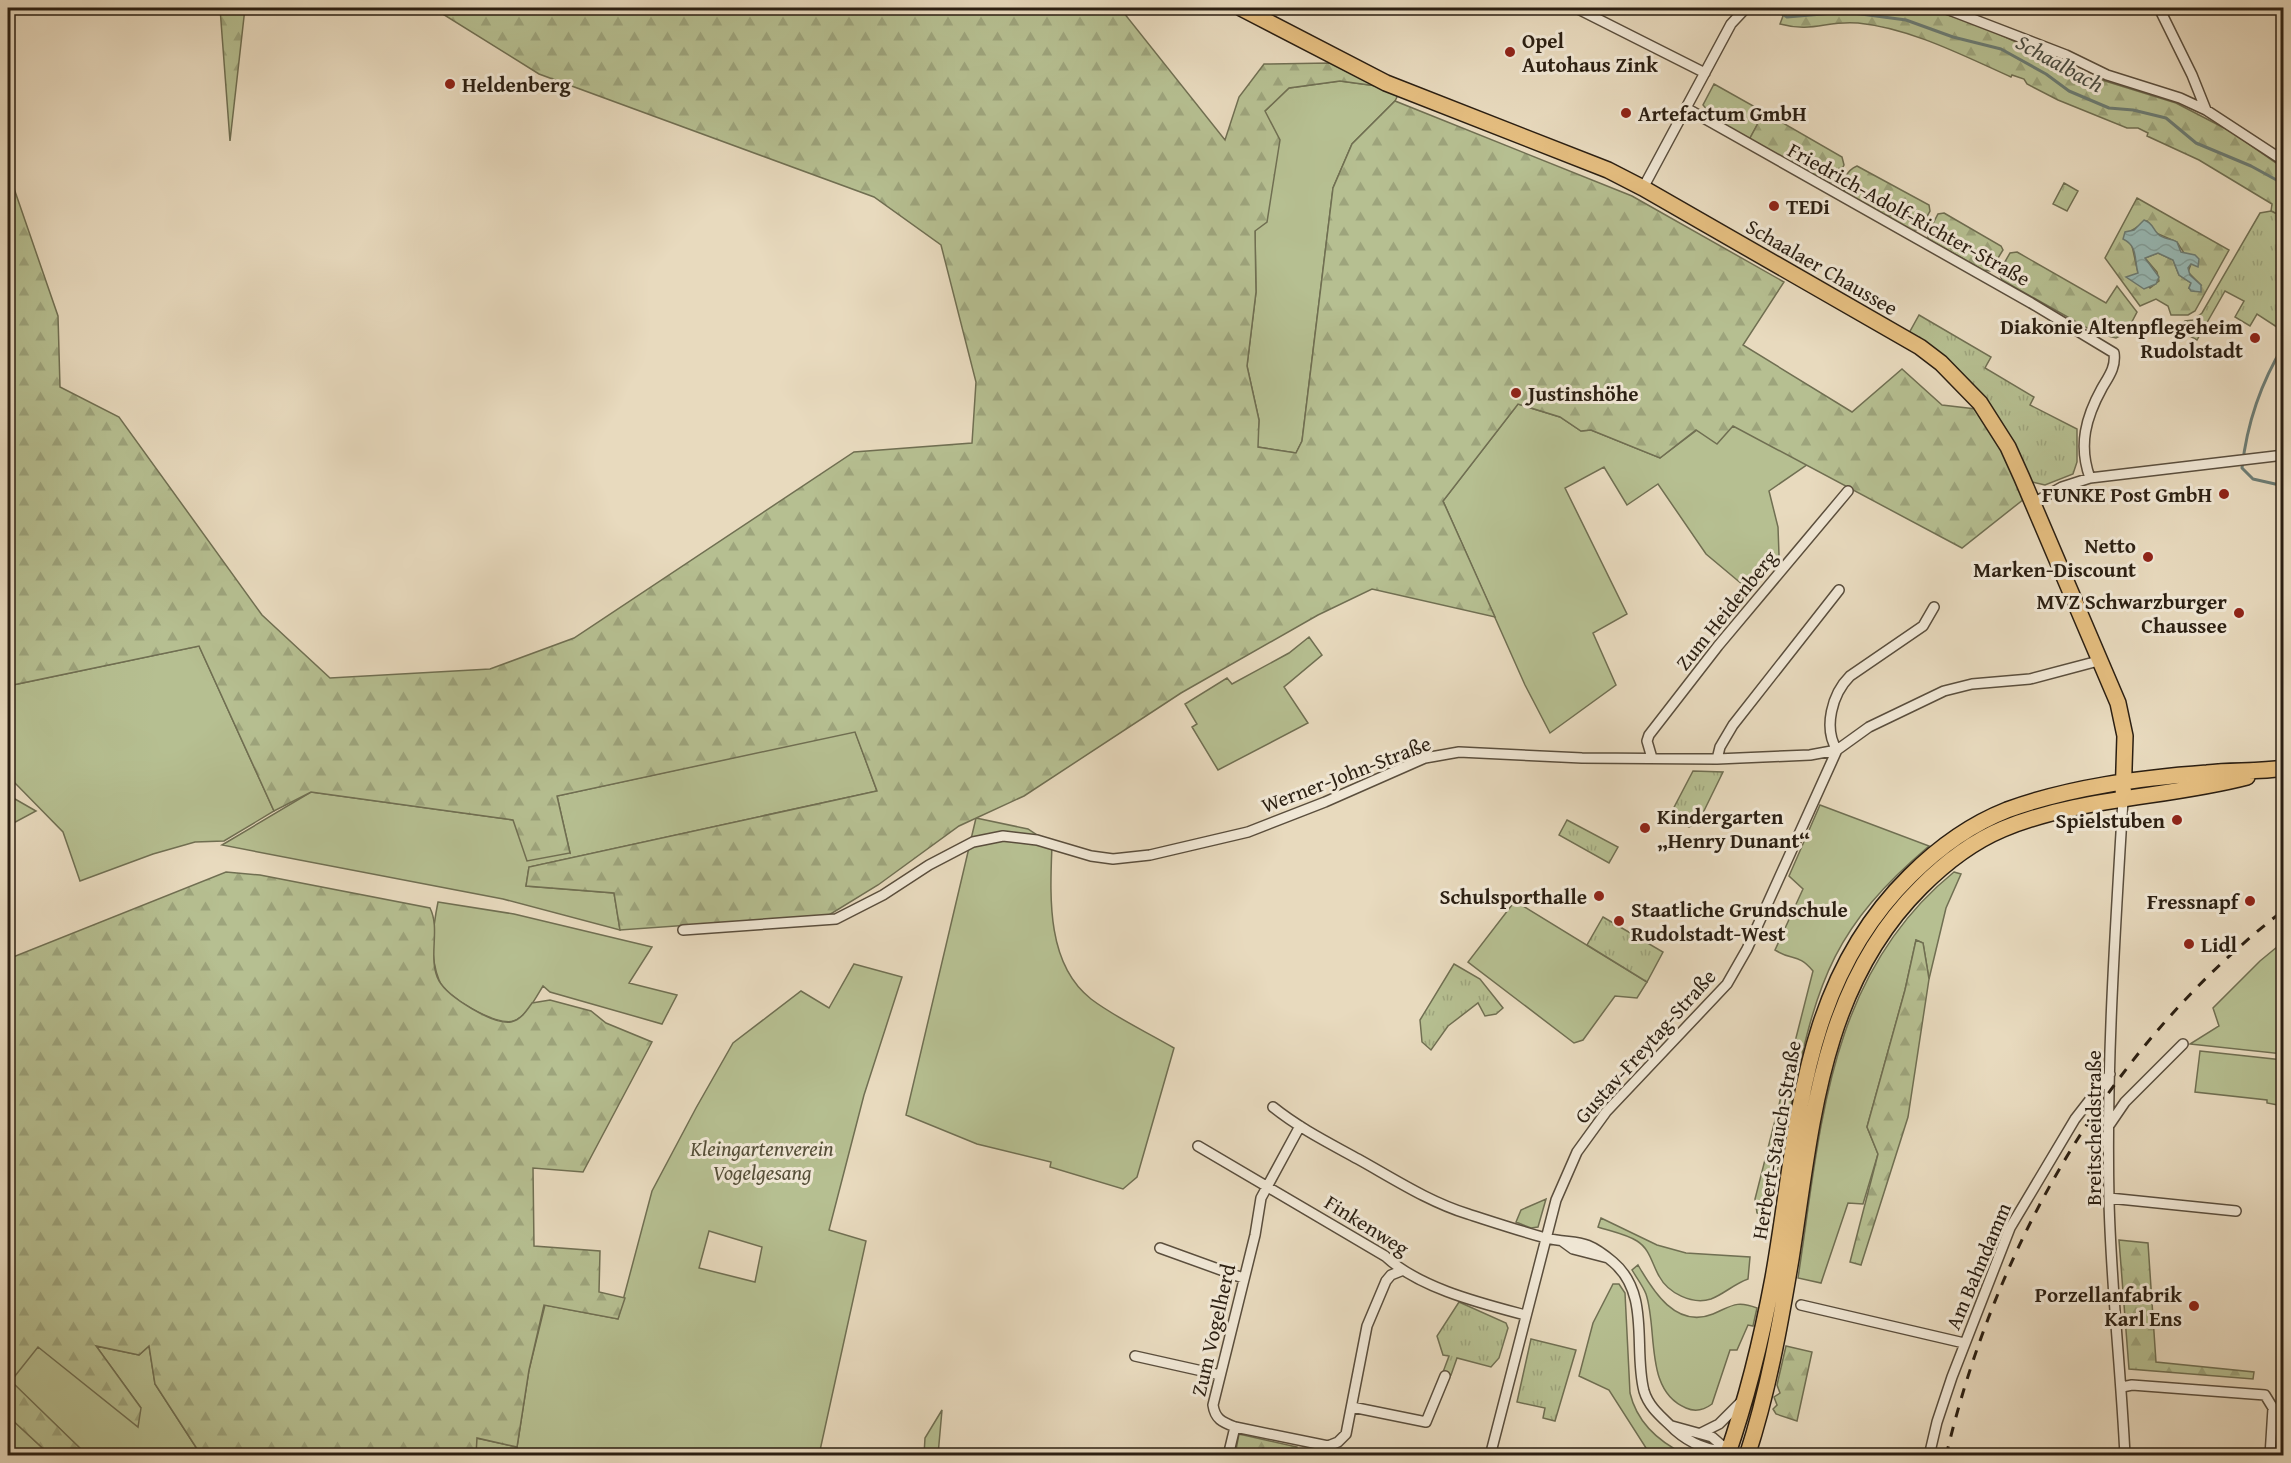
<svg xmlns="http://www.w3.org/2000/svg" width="2291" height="1463" font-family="'Gentium Book Plus',serif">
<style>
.green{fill:#b6bf91;stroke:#706f52;stroke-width:1.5;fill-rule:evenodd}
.forest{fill:url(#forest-firs);stroke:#706f52;stroke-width:1.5;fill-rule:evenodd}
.park{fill:url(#park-tufts);stroke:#706f52;stroke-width:1.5}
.water{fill:url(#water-waves);stroke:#6c7c74;stroke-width:1.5}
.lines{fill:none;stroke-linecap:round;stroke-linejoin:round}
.stream{stroke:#6c7c74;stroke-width:3}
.street-casing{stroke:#5a4e3d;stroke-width:12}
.primary-casing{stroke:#2b1f12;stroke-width:18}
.street{stroke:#f0e7d5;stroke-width:9}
.primary{stroke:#e4bd7f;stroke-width:15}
.rail{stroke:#2b1f12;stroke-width:3;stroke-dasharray:10 10;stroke-linecap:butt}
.poi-dot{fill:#8f2418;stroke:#f0e7d5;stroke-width:2}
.labels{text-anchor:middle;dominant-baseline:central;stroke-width:6;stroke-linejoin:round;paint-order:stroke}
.poi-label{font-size:21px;font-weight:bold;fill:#2b1f12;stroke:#f0e7d5;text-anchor:start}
.street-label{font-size:21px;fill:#2b1f12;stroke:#f0e7d5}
.park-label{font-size:21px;font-style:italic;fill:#554f38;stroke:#f0e7d5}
.water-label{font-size:22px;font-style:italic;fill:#4c4e43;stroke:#f0e7d5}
</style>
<defs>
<pattern id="forest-firs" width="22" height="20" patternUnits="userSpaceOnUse" patternTransform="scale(1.5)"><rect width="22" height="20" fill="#b6bf91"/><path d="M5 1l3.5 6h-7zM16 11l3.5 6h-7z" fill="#9da47c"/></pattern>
<pattern id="park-tufts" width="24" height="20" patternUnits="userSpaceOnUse" patternTransform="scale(1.5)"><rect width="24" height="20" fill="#b6bf91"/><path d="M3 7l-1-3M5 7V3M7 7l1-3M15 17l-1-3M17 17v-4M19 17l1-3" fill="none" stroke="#9da47c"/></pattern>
<pattern id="water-waves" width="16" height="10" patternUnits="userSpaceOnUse" patternTransform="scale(1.5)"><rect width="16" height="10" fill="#98bab6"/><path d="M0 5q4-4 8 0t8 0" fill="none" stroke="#839f9b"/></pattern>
</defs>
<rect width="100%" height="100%" fill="#e8dabe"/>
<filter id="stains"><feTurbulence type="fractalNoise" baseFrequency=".00333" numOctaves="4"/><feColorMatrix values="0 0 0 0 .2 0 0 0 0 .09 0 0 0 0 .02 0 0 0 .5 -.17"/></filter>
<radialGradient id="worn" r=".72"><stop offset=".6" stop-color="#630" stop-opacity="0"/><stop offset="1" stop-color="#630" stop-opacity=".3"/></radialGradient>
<path class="green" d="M1340 81 1377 86 1398 95 1395 101 1352 144 1333 188 1302 441 1296 453 1257 447 1259 420 1247 366 1256 292 1255 231 1265 111 1289 88Z
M1714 84 1764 112 1749 140 1714 118 1703 105Z
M1518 404 1560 417 1581 431 1591 430 1660 458 1697 430 1733 425 1808 464 1769 491 1778 527 1779 555 1749 590 1706 554 1658 484 1627 505 1604 467 1565 488 1627 614 1593 633 1616 685 1550 733 1525 685 1443 501Z
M1309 637 1322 655 1284 687 1308 723 1218 770 1192 727 1197 724 1185 704 1227 678 1232 684 1289 653Z
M199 646 274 811 224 841 195 842 153 854 80 881 63 832 12 780 8 748V686Z
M855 731 877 791 529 867 526 886 614 893 620 930 503 899 222 845 311 792 513 820 570 853 557 796Z
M8 795 36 811 8 826Z
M1820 805 1929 846C1835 926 1818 978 1793 1095 1785 1135 1775 1175 1770 1216L1757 1213 1755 1199 1813 971C1798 953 1792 961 1775 950L1803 889 1789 876Z
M976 818 1028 829 1052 845C1050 896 1046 964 1091 999 1116 1018 1147 1032 1174 1048L1137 1177 1123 1189 1050 1167 1051 1162 977 1144 906 1115Z
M1954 872 1961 874 1946 908 1929 979 1923 943 1916 940 1905 990 1867 1127 1878 1154 1863 1204 1848 1203 1821 1283 1798 1278C1821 1128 1827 975 1954 872Z
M1515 901 1647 982 1637 998 1615 996 1583 1040 1574 1043 1468 962Z
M438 902 514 914 652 947 629 983 677 995 662 1024 550 992 543 986C536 997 527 1016 514 1021 496 1027 445 996 439 980 429 955 433 927 438 902Z
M2283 942V1054L2190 1044 2219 1026 2213 1008 2260 961Z
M854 964 902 977 864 1095 829 1230 866 1241 819 1455 476 1456V1438L517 1447 529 1370 545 1305 618 1319 652 1191 696 1108 733 1043 801 991 829 1008ZM709 1231 762 1247 755 1282 699 1268Z
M2200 1051 2283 1060V1106L2267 1103V1100L2195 1092Z
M1546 1199 1538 1227 1531 1228 1516 1222 1521 1210Z
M1601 1218 1657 1245 1686 1253 1750 1257 1748 1279C1734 1284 1724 1294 1711 1299 1692 1305 1668 1293 1659 1276 1652 1264 1650 1249 1637 1241 1626 1234 1610 1231 1598 1227Z
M1638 1265C1653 1291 1676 1329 1713 1314 1732 1306 1736 1300 1757 1308L1753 1326 1748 1325 1737 1350H1730L1712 1404C1704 1410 1695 1412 1686 1408 1644 1391 1658 1330 1646 1294 1643 1286 1636 1277 1632 1270Z
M1613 1284H1619L1625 1293 1630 1393C1637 1423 1659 1442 1686 1455H1656L1646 1448 1609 1390 1579 1376 1593 1323Z
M37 1346 141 1408 96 1346 139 1355 149 1346 155 1384 201 1455H87L10 1381Z
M942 1410 938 1455H924L925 1438Z
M8 1416 50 1455H8Z"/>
<path class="forest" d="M220 8H245L230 141Z
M433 8H1114L1124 13 1225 140 1239 97 1264 64 1330 63 1377 86 1340 81 1289 88 1265 111 1280 140 1267 222 1255 231 1256 292 1247 366 1259 420 1258 447 1296 453 1302 441 1333 188 1352 144 1395 101 1632 196 1784 282 1743 345 1852 412 1902 369 1942 405 1976 409 2004 454 2024 499 1962 548 1733 426 1717 444 1696 430 1660 458 1591 430 1581 431 1560 417 1518 404 1443 501 1495 617 1372 589 1318 615 1181 693 1024 796 959 826 878 885 829 915 620 930 614 893 526 886 529 867 877 791 855 732 557 796 570 853 527 861 513 820 311 792 274 811 199 646 8 686V171L58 316 60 387 119 417 262 615 330 678 490 669 574 638 854 452 972 443 976 382 941 245 874 197 539 74Z
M1786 8H1903L1923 11 1924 8 1975 23 2089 76 2176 103 2230 131 2283 168V217L2271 211 2272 204 2199 160 2147 136 2148 133 2138 128H2127L2058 100 2027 84 2024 79 2012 75 2011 77C1964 56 1910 28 1858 23 1827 20 1813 33 1780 24Z
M1764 112 1842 157 1844 165 1836 181 1826 183 1749 140Z
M1857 166 1929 205 1930 211 1920 229 1911 231 1845 193C1840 183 1847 170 1857 166Z
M2137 198 2229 250 2195 311 2188 315H2171L2168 306 2156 299 2140 306 2105 258ZM2147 221 2156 233 2177 242 2191 264 2188 272 2201 285 2189 288 2191 283 2179 275 2173 260 2158 253 2145 258 2157 272 2159 281 2150 288 2136 275 2138 273 2129 232Z
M1944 213 2001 246 2003 250 1990 271 1983 270 1928 239V233L1938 214Z
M2017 252 2106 303 2117 286 2137 312 2126 333 2116 338 2096 333 2002 280 1999 272 2010 253Z
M226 872 260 875 430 908C441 930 427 958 439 981 448 997 493 1025 511 1022 521 1020 527 1010 532 1003L550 1000 591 1011 606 1023 652 1042 583 1172 533 1168 534 1246 600 1251 599 1292 625 1298 618 1319 544 1305 529 1370 517 1447 477 1438 476 1455H201L155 1384 149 1346 139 1355 96 1346 141 1408 138 1427 38 1347 11 1381 87 1455H50L8 1416V959Z
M1916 940 1923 943 1929 979 1908 1117 1861 1265 1850 1262 1878 1154 1867 1127 1905 990Z
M2119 1240 2148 1243 2156 1362 2254 1372 2253 1379 2129 1369Z
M1786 1346 1812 1352 1797 1421 1776 1414 1773 1409 1777 1405 1774 1397 1780 1393 1777 1385Z
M1239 1434 1297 1447 1296 1451 1271 1455 1263 1448 1250 1455H1235Z"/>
<path class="park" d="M2064 183 2078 191 2067 211 2053 204Z
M2271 211 2283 217V331L2257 314 2250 326 2235 317 2244 301 2225 291 2197 340 2179 330 2185 321 2193 320 2202 313 2260 213Z
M1919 315 1991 357 1985 368 2034 397 2030 405 2077 429V462L2073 474 2045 485 2032 482 2018 453 1908 335Z
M1693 771 1723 772 1698 823 1689 827 1669 817Z
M1567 820 1618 847 1609 863 1559 835Z
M1603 917 1663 952 1647 982 1587 945Z
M1454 964 1480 979 1503 1008 1496 1014 1485 1016 1478 1003 1448 1026 1431 1050 1422 1042 1420 1020Z
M1459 1302 1506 1323 1508 1328 1499 1358 1491 1367 1457 1358 1451 1375 1443 1372 1449 1356 1443 1355 1437 1336Z
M1531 1339 1576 1350 1555 1421 1543 1418 1545 1408 1517 1402Z"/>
<path class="water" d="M2144 220C2153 223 2152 228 2158 234 2164 240 2171 238 2177 242L2181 252 2195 255 2199 259 2198 267 2191 264 2188 268 2190 275 2201 285V292L2191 291 2189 288 2191 283 2179 275 2173 260 2158 253 2145 258 2159 277 2156 284 2144 289 2126 277 2138 273C2134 259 2138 246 2123 239L2125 232 2134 230Z"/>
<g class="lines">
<path class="stream" d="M1772 8 1787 17 1846 12 1906 20 1953 37 2001 49 2046 74 2069 91 2109 108 2133 110 2166 118 2196 143 2251 166 2282 183 2284 187
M2284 345C2260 384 2247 423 2242 468L2253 479 2284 486"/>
<g class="street-casing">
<path id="street" d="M1576 8 1705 73
M1944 8 2066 55 2107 75 2180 98 2206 110 2284 161
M2159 8 2192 75 2206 110
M1686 108 2031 303 2114 353C2116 367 2109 376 2102 388 2086 417 2078 445 2090 478
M1643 188 1731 24 1746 8
M2033 503 2062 487 2090 478 2284 455
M1837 750C1823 728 1832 694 1850 676L1923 626 1934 607
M1652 758 1647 741 1649 735 1718 646 1848 491
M1717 759 1720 747 1733 725 1839 590
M2123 800C2115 934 2106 1067 2109 1201 2111 1286 2121 1370 2125 1456
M683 930 836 919 883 895 929 865 973 842 1003 836 1037 840 1091 856 1113 859 1150 855 1248 832 1325 802 1425 758 1459 752 1582 758 1717 759 1810 755 1837 750 1869 727 1944 691 1972 684 2030 679 2102 660
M1273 1107C1299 1128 1329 1143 1358 1159 1394 1179 1429 1202 1468 1214 1493 1222 1517 1230 1542 1237 1577 1246 1581 1235 1613 1262 1651 1294 1633 1349 1644 1391 1649 1408 1663 1418 1675 1430 1691 1444 1707 1451 1728 1451
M2110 1124 2125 1102 2183 1044
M1300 1126 1261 1198 1255 1235 1213 1405C1215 1419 1222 1422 1235 1427L1328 1446 1338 1442 1346 1434 1367 1326 1386 1281 1391 1275 1401 1271
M1198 1146 1385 1256C1419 1288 1480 1303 1525 1315
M2109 1198 2236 1211
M1562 1241 1573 1249 1608 1258
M1160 1248 1243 1278
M1801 1305 1964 1343
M1135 1356 1220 1375
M2122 1387 2132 1385 2265 1395 2273 1408 2270 1456
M1352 1407 1426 1422 1445 1376
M1672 1426 1712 1437 1728 1451
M1701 1433 1719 1424 1741 1402
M1228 1456 1235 1427
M1490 1456 1556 1200 1577 1152 1606 1112 1727 984 1747 949 1837 750
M1929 1456 1937 1422 1952 1377 2010 1228 2075 1119 2110 1074"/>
</g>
<g class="primary-casing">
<path id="primary" d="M1241 8 1386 83 1608 170 1643 188 1920 347 1941 363 1980 403 2008 447 2022 478 2118 703 2125 736 2123 800
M1727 1456C1747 1398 1762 1337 1773 1278 1799 1133 1798 986 1910 876 1939 847 1969 825 2007 810 2070 787 2140 778 2207 773 2232 770 2258 772 2284 768
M1747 1456C1768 1392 1780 1325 1791 1259 1812 1126 1820 987 1921 887 1945 863 1972 842 2003 829 2080 797 2167 798 2247 777"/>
</g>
<use href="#street" class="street"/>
<use href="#primary" class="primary"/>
<path class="rail" d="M1946 1456C1996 1244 2110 1044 2284 910"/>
</g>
<g class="poi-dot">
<circle cx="1510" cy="52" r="6"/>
<circle cx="450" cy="84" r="6"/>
<circle cx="1626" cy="113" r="6"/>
<circle cx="1774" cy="206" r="6"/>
<circle cx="2255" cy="338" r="6"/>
<circle cx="1516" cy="393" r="6"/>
<circle cx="2224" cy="494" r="6"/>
<circle cx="2148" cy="557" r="6"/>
<circle cx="2239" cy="613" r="6"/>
<circle cx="2177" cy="820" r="6"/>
<circle cx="1645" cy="828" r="6"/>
<circle cx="1599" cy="896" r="6"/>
<circle cx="2250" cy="901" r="6"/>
<circle cx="1619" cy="921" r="6"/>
<circle cx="2189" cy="944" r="6"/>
<circle cx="2194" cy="1306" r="6"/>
</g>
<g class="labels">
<g class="poi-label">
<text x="1522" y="40">Opel<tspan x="1522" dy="24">Autohaus Zink</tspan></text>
<text x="462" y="84">Heldenberg</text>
<text x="1638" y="113">Artefactum GmbH</text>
<text x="1786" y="206">TEDi</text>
<text x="2243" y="326" text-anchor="end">Diakonie Altenpflegeheim<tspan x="2243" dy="24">Rudolstadt</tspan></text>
<text x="1528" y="393">Justinshöhe</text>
<text x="2212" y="494" text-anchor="end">FUNKE Post GmbH</text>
<text x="2136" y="545" text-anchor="end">Netto<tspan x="2136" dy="24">Marken-Discount</tspan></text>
<text x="2227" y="601" text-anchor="end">MVZ Schwarzburger<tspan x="2227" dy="24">Chaussee</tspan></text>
<text x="1657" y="816">Kindergarten<tspan x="1657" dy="24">„Henry Dunant“</tspan></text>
<text x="2165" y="820" text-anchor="end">Spielstuben</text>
<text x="1587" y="896" text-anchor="end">Schulsporthalle</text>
<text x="2238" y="901" text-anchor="end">Fressnapf</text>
<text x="1631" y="909">Staatliche Grundschule<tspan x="1631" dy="24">Rudolstadt-West</tspan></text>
<text x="2201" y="944">Lidl</text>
<text x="2182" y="1294" text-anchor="end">Porzellanfabrik<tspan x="2182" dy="24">Karl Ens</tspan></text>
</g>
<g class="street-label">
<text transform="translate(1909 214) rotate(29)">Friedrich-Adolf-Richter-Straße</text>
<text transform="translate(1822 267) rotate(30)">Schaalaer Chaussee</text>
<text transform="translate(1726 610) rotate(-51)">Zum Heidenberg</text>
<text transform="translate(1346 774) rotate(-21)">Werner-John-Straße</text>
<text transform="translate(1645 1046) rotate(-48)">Gustav-Freytag-Straße</text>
<text transform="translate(2093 1128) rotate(-90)">Breitscheidstraße</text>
<text transform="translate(1776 1140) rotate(-80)">Herbert-Stauch-Straße</text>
<text transform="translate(1367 1225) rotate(32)">Finkenweg</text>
<text transform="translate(1978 1266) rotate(-67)">Am Bahndamm</text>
<text transform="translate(1213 1330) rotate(-77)">Zum Vogelherd</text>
</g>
<g class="park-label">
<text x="762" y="1148">Kleingartenverein<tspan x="762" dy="24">Vogelgesang</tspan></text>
</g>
<g class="water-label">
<text transform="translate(2060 63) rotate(29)">Schaalbach</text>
</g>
</g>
<rect width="2291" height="1463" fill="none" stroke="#e8dabe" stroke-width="30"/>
<rect x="9" y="9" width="2273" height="1445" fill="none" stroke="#2b1f12" stroke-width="3"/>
<rect x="15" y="15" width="2261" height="1433" fill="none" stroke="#2b1f12" stroke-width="1.5"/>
<rect width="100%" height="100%" filter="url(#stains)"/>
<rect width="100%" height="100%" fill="url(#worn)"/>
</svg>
